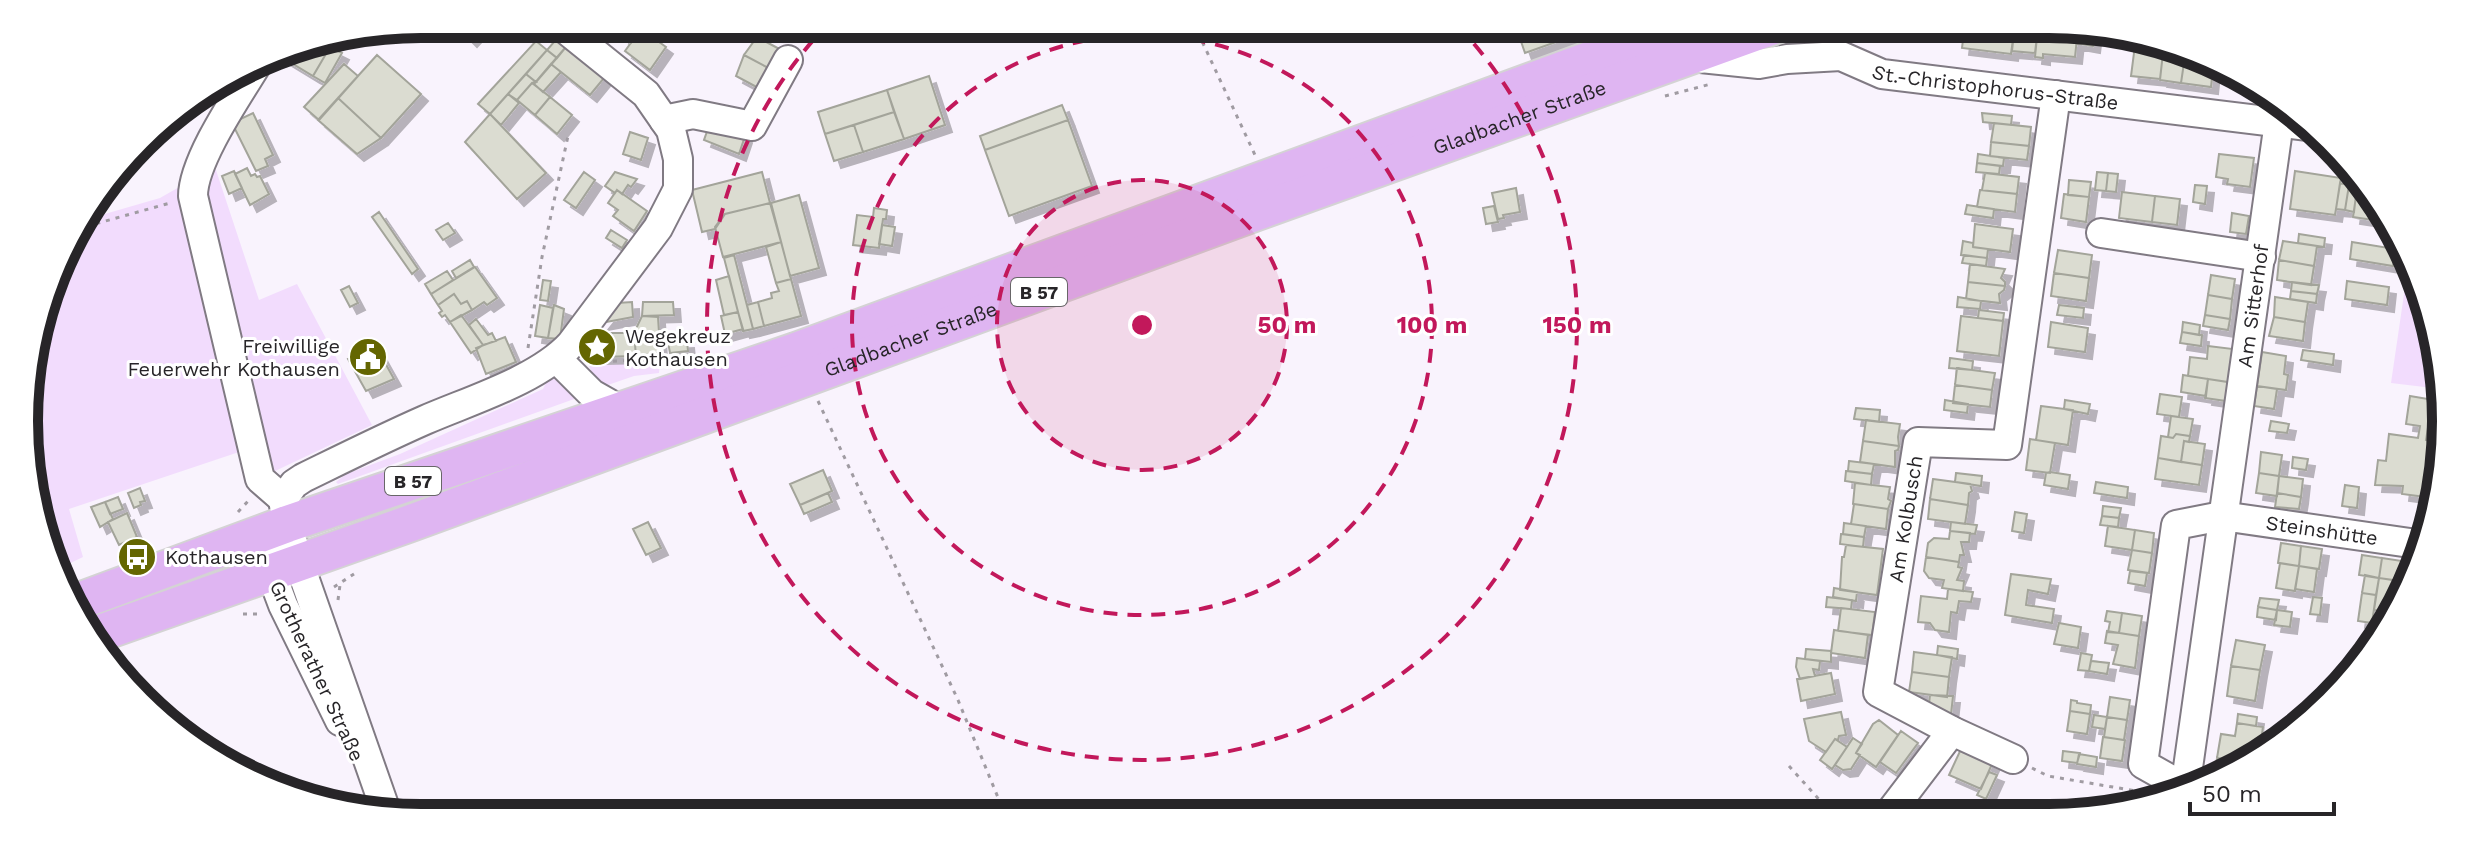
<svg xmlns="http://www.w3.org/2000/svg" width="2470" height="842" font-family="'Work Sans',sans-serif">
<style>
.green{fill:#f2dcfd}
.building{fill:#dbdcd1;stroke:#a3a49a;stroke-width:2;filter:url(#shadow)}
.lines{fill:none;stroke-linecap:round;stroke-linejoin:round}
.minor-casing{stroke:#807a83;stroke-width:32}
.major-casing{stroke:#d4d3d4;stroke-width:40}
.path{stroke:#a09ba2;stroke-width:3;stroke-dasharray:4 6;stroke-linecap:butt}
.minor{stroke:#fff;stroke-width:28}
.major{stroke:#dfb5f2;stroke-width:36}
.ring{fill:none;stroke:#c2185b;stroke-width:4;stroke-dasharray:14 10}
.labels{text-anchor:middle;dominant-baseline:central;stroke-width:6;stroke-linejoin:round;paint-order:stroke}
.shield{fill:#fff;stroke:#686668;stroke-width:2}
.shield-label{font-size:18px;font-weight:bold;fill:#272528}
.street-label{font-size:20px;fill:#272528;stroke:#fff}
.poi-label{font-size:20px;fill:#272528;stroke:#fff;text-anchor:start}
.rim{fill:none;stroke:#272528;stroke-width:10}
.centre{fill:#c2185b;stroke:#fff;stroke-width:4}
.ring-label{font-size:24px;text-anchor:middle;font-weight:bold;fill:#c2185b;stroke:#fff;stroke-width:6;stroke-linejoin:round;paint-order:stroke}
</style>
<defs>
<filter id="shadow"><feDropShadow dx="7" dy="7" stdDeviation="0" flood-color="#0004"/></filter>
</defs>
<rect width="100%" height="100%" fill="#f9f3fd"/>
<path class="green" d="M211 155 259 300 297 284 372 425 252 482 245 450 69 509 83 557 58 569 37 523 27 370 65 245 84 220 160 198 181 186Z
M2408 267 2443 369 2441 389 2391 383Z
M660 362 659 373 634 376 605 386 597 383 589 366Z
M554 379 569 386 577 398 338 484 336 482 346 474 400 454 543 389 547 381Z"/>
<path class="building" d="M472 24H485L470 40 463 33Z
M631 24H646L631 43 622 37Z
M1515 24H1584L1587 31 1525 53Z
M1965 24H2015L2011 54 1962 48Z
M2015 24 2038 27 2035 53 2012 51Z
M2046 24 2078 28 2075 57 2043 54V58L2035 57 2038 27 2045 28Z
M2078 28 2095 30 2093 46 2076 43Z
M641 29 666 47 650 70 625 51Z
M560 35 570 42 557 58 547 50Z
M757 37 785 52 774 71 744 55Z
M536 41 547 50 490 114 478 104Z
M570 42 609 72 590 95 551 64Z
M325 43 330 47 313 76 275 53Z
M2135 45 2157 47 2156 52 2163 53 2160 79 2131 76Z
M330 47 342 53 325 83 313 76Z
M547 50 557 58 536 82 526 74Z
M2163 53 2185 56 2181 83 2160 80Z
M377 55 421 94 381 138 338 98Z
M744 55 774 71 764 91 736 76Z
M2185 56 2213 68 2211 87 2181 83Z
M344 64 358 76 319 120 304 107Z
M551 64 561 72 543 92 534 84Z
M526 74 536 82 532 83 517 100 508 94Z
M929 76 945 125 904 139 887 90Z
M532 83 550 97 535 115 517 100Z
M887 90 894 112 825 134 818 112Z
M508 94 519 103 501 125 490 114Z
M550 97 572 115 557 134 535 115Z
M338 98 381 138 357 154 318 120Z
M1062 105 1068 120 985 150 980 136Z
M894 112 904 139 863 152 854 125Z
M253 113 273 155 265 159 268 166 256 171 232 123Z
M1982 113 2012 116 2011 125 1983 122Z
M490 114 546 173 517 199 465 142Z
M1068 120 1092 186 1009 216 985 150Z
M710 123 745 136 739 154 704 140Z
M1994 123 2031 127 2029 146 1991 142Z
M854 125 863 152 834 161 825 134Z
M630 132 648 138 641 160 623 154Z
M1991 142 2029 146 2027 160 1990 156Z
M1978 154 2004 158 2003 166 1977 163Z
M2219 154 2254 158 2250 187 2227 184 2228 179 2216 177Z
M1977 163 2000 166 1999 174 1976 172Z
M247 168 251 176 255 174 257 177 260 176 269 194 250 205 235 174Z
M234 171 242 188 229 194 222 176Z
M2295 171 2341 178 2335 215 2290 209Z
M584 172 595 180 576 208 564 200Z
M615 172 637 179 631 187 628 185 622 194 617 190 615 193 605 186Z
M762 172 770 203 725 214 715 229 702 232 692 190Z
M2097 172 2108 173 2106 191 2095 190Z
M1985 173 2019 177 2017 194 1980 190H1982Z
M2108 173 2118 174 2116 192 2106 191Z
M2069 180 2091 182 2089 197 2068 195Z
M2340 183 2349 185 2345 210 2336 209Z
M2358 183 2393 222V223L2353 217Z
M2195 185 2207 186 2205 204 2193 202Z
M2349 185 2357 186 2354 212 2345 210Z
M1516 188 1520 212 1503 215 1504 218 1498 219 1492 193Z
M617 190 647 211 634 231 613 216 618 210 608 203Z
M1980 190 2017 194 2015 212 1977 207Z
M2122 192 2155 196 2152 222 2119 218Z
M2064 194 2089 197 2086 222 2061 218Z
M799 195 819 268 790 276 771 203Z
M2155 196 2180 199 2177 225 2152 222Z
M770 203 781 242 723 257 715 227 725 214Z
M1967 205 1994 209 1993 218 1965 214Z
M1494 206 1498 222 1486 224 1483 208Z
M874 208 887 210 886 219H883L879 248 853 245 857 215 873 217Z
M379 212 418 269 412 274 372 217Z
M2232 213 2249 216 2246 234 2230 232Z
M448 223 455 233 443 240 436 230Z
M1975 224 2013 229 2010 252 1973 247Z
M882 225 895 227 892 246 879 244Z
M611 230 627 240 622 248 606 238Z
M2299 234 2325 238 2324 247 2298 243Z
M1963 241 1973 243V247L1988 249 1987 258 1961 255Z
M2283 241 2317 246 2314 266 2279 260Z
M781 242 791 279 776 283 766 247Z
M2352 242 2395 249 2393 266 2350 259Z
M2058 250 2092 255 2089 278 2054 273Z
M734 255 753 329 743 331 724 258Z
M1964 255 1987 258 1986 266 1962 263Z
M470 260 474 267 456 278 452 271Z
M2279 260 2314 266 2311 285 2277 280Z
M1970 264 2005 269 2001 278 2005 282V286L1968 282Z
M475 267 497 298 487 305 484 302 472 310 467 301 461 304 454 294 438 305 431 294Z
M447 271 453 280 431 294 425 284Z
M2054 273 2089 278 2086 301 2051 296Z
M2211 275 2235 279 2232 299 2208 295Z
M729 276 738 312 724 315 716 280Z
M791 279 801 316 764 326 758 302 772 298 771 293 779 291 776 283Z
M543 280 551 281 548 301 540 300Z
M2347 281 2389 287 2387 305 2345 299Z
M1968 282 2005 286 2004 290 1999 294 2000 303 1966 299Z
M2292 282 2319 285 2317 294 2291 291Z
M349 286 358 303 350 307 341 290Z
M2291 291 2317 294 2316 303 2290 299Z
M454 294 461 304 467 301 472 310 450 322 445 315 442 317 439 313 442 311 438 305Z
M2208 295 2232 299 2230 319 2205 315Z
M1958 297 1981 301 1980 309 1957 307Z
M2275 297 2308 302 2305 322 2274 317Z
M632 302 633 317 601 323 617 303Z
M643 302H673L674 315 642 316Z
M758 302 764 326 753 329 747 305Z
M540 305 553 308 548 338 535 336Z
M554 305 564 309 560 339 548 338Z
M2059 305 2084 308 2083 318 2057 315Z
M1979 310 2004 313 2003 321 1978 318Z
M738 312 743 329 725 334 721 316Z
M461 315 483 345 471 353 450 322Z
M2205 315 2230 319 2228 330 2203 326Z
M642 316 658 317 659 333H634Z
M1961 316 2003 321 1999 356 1957 351Z
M2274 317 2305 322 2303 341 2269 336Z
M476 319 488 335 492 333 496 341 483 345 469 325Z
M2051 322 2088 328 2085 352 2048 347Z
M2183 322 2200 325 2199 335 2182 332Z
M2182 332 2202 335 2201 346 2180 343Z
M610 333H634L636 356 599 357V334Z
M634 333H659L660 353 636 356Z
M505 337 516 362 486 374 476 348Z
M687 341 688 351 670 353 668 342Z
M2208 346 2233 349 2228 382 2188 376 2190 357 2207 359Z
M2303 350 2334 354 2333 365 2301 360Z
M362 352 366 359 379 352 394 379 366 391 348 359Z
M2262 352 2286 356 2284 374 2288 375 2286 390 2257 386Z
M1950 358 1973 361 1972 370 1949 368Z
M1957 368 1995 373 1992 390 1955 385Z
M2183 375 2208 379 2206 396 2181 392Z
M2208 379 2228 382 2226 401 2205 398Z
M1955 385 1992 390 1990 407 1953 403Z
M2257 386 2277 389 2274 409 2254 406Z
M2160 394 2182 397 2179 417 2157 414Z
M2410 396 2440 401 2439 430 2428 428 2426 440 2437 442 2439 431 2434 479H2435L2434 498 2402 494 2403 486 2375 485 2378 460 2386 461 2389 434 2418 438 2420 426 2406 424Z
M1945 400 1968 404 1967 413 1944 410Z
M2065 400 2090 404 2088 414 2064 409Z
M2041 406 2073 410 2068 445 2036 440Z
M1856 408 1880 410 1879 422 1854 419Z
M2171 416 2193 419 2190 436 2176 434 2173 438 2168 437Z
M1866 420 1900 424 1898 437 1899 446 1863 441Z
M2271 421 2289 424 2287 433 2269 431Z
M2176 434 2190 436 2189 442 2184 441 2181 462 2158 458 2161 436 2173 438Z
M2030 439 2055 443 2050 473 2026 470Z
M1863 441 1899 446 1898 450 1895 451V467L1860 462Z
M2184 441 2205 444 2202 465 2181 462Z
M2261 452 2282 455 2279 476 2259 473Z
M2293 457 2308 459 2306 470 2292 468Z
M2158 458 2202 465 2199 485 2155 479Z
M1849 461 1874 464 1872 474 1848 471Z
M823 470 832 491 800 505 790 484Z
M1846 471 1872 474 1871 485 1845 481Z
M2050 472 2070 475 2068 489 2044 485 2046 473Z
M1956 473 1982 476 1981 486 1955 482Z
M2259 473 2279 476 2277 496 2256 493Z
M2279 476 2303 479 2301 497 2277 493Z
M1933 479 1970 484 1972 491 1969 493 1968 505 1930 499Z
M2096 482 2128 487 2127 498 2094 493Z
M1855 483 1890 487 1888 499 1891 501 1888 509 1853 504Z
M2345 485 2359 487 2357 508 2342 506Z
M140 488 145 501 140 502 141 505 134 508 128 493Z
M828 493 832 502 804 514 800 505Z
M2277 493 2301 497 2299 509 2275 507Z
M118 497 123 509 110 514 105 502Z
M1930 499 1968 505 1965 524 1928 519Z
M105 502 113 519 100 527 91 507Z
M1854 504 1888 509 1886 529 1851 524Z
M2103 506 2121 508 2119 518 2102 516Z
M2015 512 2027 514 2024 533 2012 531Z
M127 513 137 537 119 545 108 522Z
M2102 516 2119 518 2118 527 2100 525Z
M648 522 661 548 646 555 633 529Z
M1951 522 1977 525 1975 534 1950 531Z
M1844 523 1866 526 1864 537 1843 534Z
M2108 526 2135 530 2132 550 2105 546Z
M2135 530 2154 533 2152 553 2132 550Z
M1950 531 1970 533 1969 542H1961L1964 555H1960L1959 562 1926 557 1928 543 1934 538 1949 539Z
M1841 534 1864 537 1863 547 1840 544Z
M2281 543 2301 546 2299 566 2278 563Z
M1846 545 1883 549 1877 595 1840 590 1842 557H1844Z
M2301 546 2322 549 2319 569 2299 566Z
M2132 550 2152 553 2149 573 2128 570Z
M2362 555 2382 558 2379 578 2359 575Z
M1926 557 1959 562 1958 567 1962 568 1957 580 1964 581 1963 591 1942 588 1944 580 1929 578 1924 571Z
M2382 558 2402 561 2399 581 2379 578Z
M2280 563 2299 566 2295 591 2276 588Z
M2299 566 2317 569 2314 592 2295 589Z
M2130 571 2147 573 2145 586 2128 583Z
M2011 574 2051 579 2048 594 2028 590 2026 605 2054 609 2052 623 2005 615Z
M2365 575 2379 578 2376 595 2362 593Z
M2379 578 2394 580 2390 612 2374 610Z
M1834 588 1857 592 1856 601 1833 597Z
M1948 589 1973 592 1971 602 1959 601 1957 613 1951 612 1949 632 1935 630 1930 623 1918 622 1921 596 1947 599Z
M2362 593 2376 595 2372 623 2358 621Z
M1827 597 1852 600 1851 609 1826 607Z
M2313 597 2322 598 2320 615 2310 614Z
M2260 598 2279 600 2277 610 2258 607Z
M2258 607 2277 610 2276 620 2257 617Z
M1841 608 1875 612 1872 635 1838 631Z
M2277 610 2292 612 2290 627 2274 625Z
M2107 611 2122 613 2119 633 2108 632 2110 622 2105 621Z
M2122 613 2142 616 2139 636 2119 633Z
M2059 623 2081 627 2078 648 2054 644Z
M1834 630 1868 635 1865 658 1831 653Z
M2107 631 2139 636 2135 668 2113 664 2118 645 2105 643Z
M2236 640 2265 645 2260 670 2231 666Z
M1938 646 1958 649 1957 659 1937 655Z
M1806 649 1831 651V662L1805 659Z
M1914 652 1952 657 1949 677 1912 672Z
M2081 653 2092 655 2089 671 2078 670Z
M1797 658 1820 661 1819 670 1813 669 1815 676 1800 679 1796 667Z
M2091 661 2109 663 2107 674 2089 671Z
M2231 666 2260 670 2255 701 2227 696Z
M1912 672 1949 677 1947 697 1909 692Z
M1831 673 1835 694 1801 701 1797 679Z
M1930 695 1953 696 1950 723 1928 713Z
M2110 697 2130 700 2127 720 2107 717Z
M2071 700 2077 701V703L2091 705 2090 714 2070 711Z
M2070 711 2090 714 2087 734 2067 731Z
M1841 712 1846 735 1839 736 1838 740 1835 739 1826 752 1809 741 1804 719Z
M2238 714 2257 717 2256 726 2237 723Z
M2094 715 2107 717 2105 729 2092 727Z
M2107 717 2127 720 2124 740 2104 737Z
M1879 720 1898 735 1876 767 1856 753 1873 724Z
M2237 723 2263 727 2259 754 2246 762 2217 758 2221 734 2235 736Z
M1901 731 1918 743 1896 773 1880 762Z
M2103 737 2125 740 2122 761 2100 758Z
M1853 738 1862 744 1856 753 1860 755 1851 769 1843 770 1835 765Z
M1835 739 1847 747 1832 769 1820 760Z
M1961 749 1992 764 1981 789 1949 775Z
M2063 751 2080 753 2077 763 2062 761Z
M2079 754 2097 757 2096 767 2077 764Z
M2217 758 2246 762 2245 763 2224 777 2214 780Z
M1989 772 1997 775 1986 799 1977 795Z"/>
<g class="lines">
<g class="minor-casing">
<g id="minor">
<path id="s1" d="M1691 57 1759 64 1787 59 1841 56 1882 74 2308 126"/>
<path d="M259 61C239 94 193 160 193 196L260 479 283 499"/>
<path d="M664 120 693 114 752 126 788 60"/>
<path d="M2101 233 2261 257"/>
<path d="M557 359 592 394 622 411"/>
<path d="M277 555 271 573 283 605 340 721"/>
<path id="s2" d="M2013 759 1952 731 1878 692 1918 442 2007 445 2056 95"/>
<path id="s3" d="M2184 787 2143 764 2176 525 2222 516 2424 545"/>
<path id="s4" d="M2185 789 2279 122 2273 97"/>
<path d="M387 814 299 563 287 524 283 499 294 484 303 478C344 458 384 438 425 420 471 400 538 380 571 344L658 228 678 189V159L671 130 646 94 559 24"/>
<path d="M1888 815 1952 731"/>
</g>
</g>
<g class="major-casing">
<g id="major">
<path d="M74 603 287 524 796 351 1687 24"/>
<path id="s5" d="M89 637 411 523 1254 213 1779 24"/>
</g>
</g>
<path class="path" d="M1194 24 1255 155
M1665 96 1711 84
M77 229 170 203
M528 348 542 257 568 136
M593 362 685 358
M818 401 958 700 1006 817
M238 512 249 500
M334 587 354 574
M338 600 340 585
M243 614H259
M1789 766 1833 815
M2032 768 2048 776 2142 792"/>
<use href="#minor" class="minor"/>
<use href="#major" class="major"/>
</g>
<circle cx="1142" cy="325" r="145" fill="#c2185b" fill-opacity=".12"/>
<g class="ring">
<circle cx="1142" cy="325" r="145"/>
<circle cx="1142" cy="325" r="290"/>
<path d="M1458 26A435 435 0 1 1 826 26"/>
</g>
<defs>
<g id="sight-disc" transform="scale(2)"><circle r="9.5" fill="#646601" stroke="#fff"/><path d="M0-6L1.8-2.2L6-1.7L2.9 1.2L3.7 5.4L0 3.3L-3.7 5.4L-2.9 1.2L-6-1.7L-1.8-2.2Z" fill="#fff"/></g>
<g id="civic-disc" transform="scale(2)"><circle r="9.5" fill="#646601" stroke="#fff"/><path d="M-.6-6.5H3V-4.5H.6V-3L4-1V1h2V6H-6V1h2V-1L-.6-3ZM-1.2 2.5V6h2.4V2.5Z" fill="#fff"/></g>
<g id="bus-disc" transform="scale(2)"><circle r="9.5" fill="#646601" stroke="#fff"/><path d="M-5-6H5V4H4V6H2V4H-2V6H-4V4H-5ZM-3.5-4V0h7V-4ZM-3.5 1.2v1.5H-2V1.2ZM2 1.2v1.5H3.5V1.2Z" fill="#fff"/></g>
</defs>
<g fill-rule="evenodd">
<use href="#sight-disc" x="597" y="347"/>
<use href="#civic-disc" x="368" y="357"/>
<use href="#bus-disc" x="137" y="557"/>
</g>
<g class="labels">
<g class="shield">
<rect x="1011" y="278" width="56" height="28" rx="6"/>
<rect x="385" y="467" width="56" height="28" rx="6"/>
</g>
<g class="shield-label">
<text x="1039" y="292">B 57</text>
<text x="413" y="481">B 57</text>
</g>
<g class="street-label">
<text stroke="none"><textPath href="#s1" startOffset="310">St.-Christophorus-Straße</textPath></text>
<text stroke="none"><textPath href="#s5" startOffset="1522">Gladbacher Straße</textPath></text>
<text stroke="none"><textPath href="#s4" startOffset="488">Am Sitterhof</textPath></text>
<text stroke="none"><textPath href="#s5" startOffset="874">Gladbacher Straße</textPath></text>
<text stroke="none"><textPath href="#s2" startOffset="326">Am Kolbusch</textPath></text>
<text stroke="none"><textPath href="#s3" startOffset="436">Steinshütte</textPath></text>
<text transform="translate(317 671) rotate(65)">Grotherather Straße</text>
</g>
<g class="poi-label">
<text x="625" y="336">Wegekreuz<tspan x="625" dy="23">Kothausen</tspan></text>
<text x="340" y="346" text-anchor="end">Freiwillige<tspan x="340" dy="23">Feuerwehr Kothausen</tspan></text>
<text x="165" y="557">Kothausen</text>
</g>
</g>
<path d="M0 0H2470V842H0ZM421 38H2049A383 383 0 0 1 2432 421V421A383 383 0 0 1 2049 804H421A383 383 0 0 1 38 421V421A383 383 0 0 1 421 38Z" fill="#fff" fill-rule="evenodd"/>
<path class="rim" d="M421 38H2049A383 383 0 0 1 2432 421V421A383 383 0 0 1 2049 804H421A383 383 0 0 1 38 421V421A383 383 0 0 1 421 38Z"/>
<circle cx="1142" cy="325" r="12" class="centre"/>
<g class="ring-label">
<text x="1287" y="333">50 m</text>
<text x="1432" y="333">100 m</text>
<text x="1577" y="333">150 m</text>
</g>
<path d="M2190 802v12h144v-12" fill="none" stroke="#272528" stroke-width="4"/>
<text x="2202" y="802" font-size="24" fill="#272528" stroke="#ffffff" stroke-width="6" paint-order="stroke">50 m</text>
</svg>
